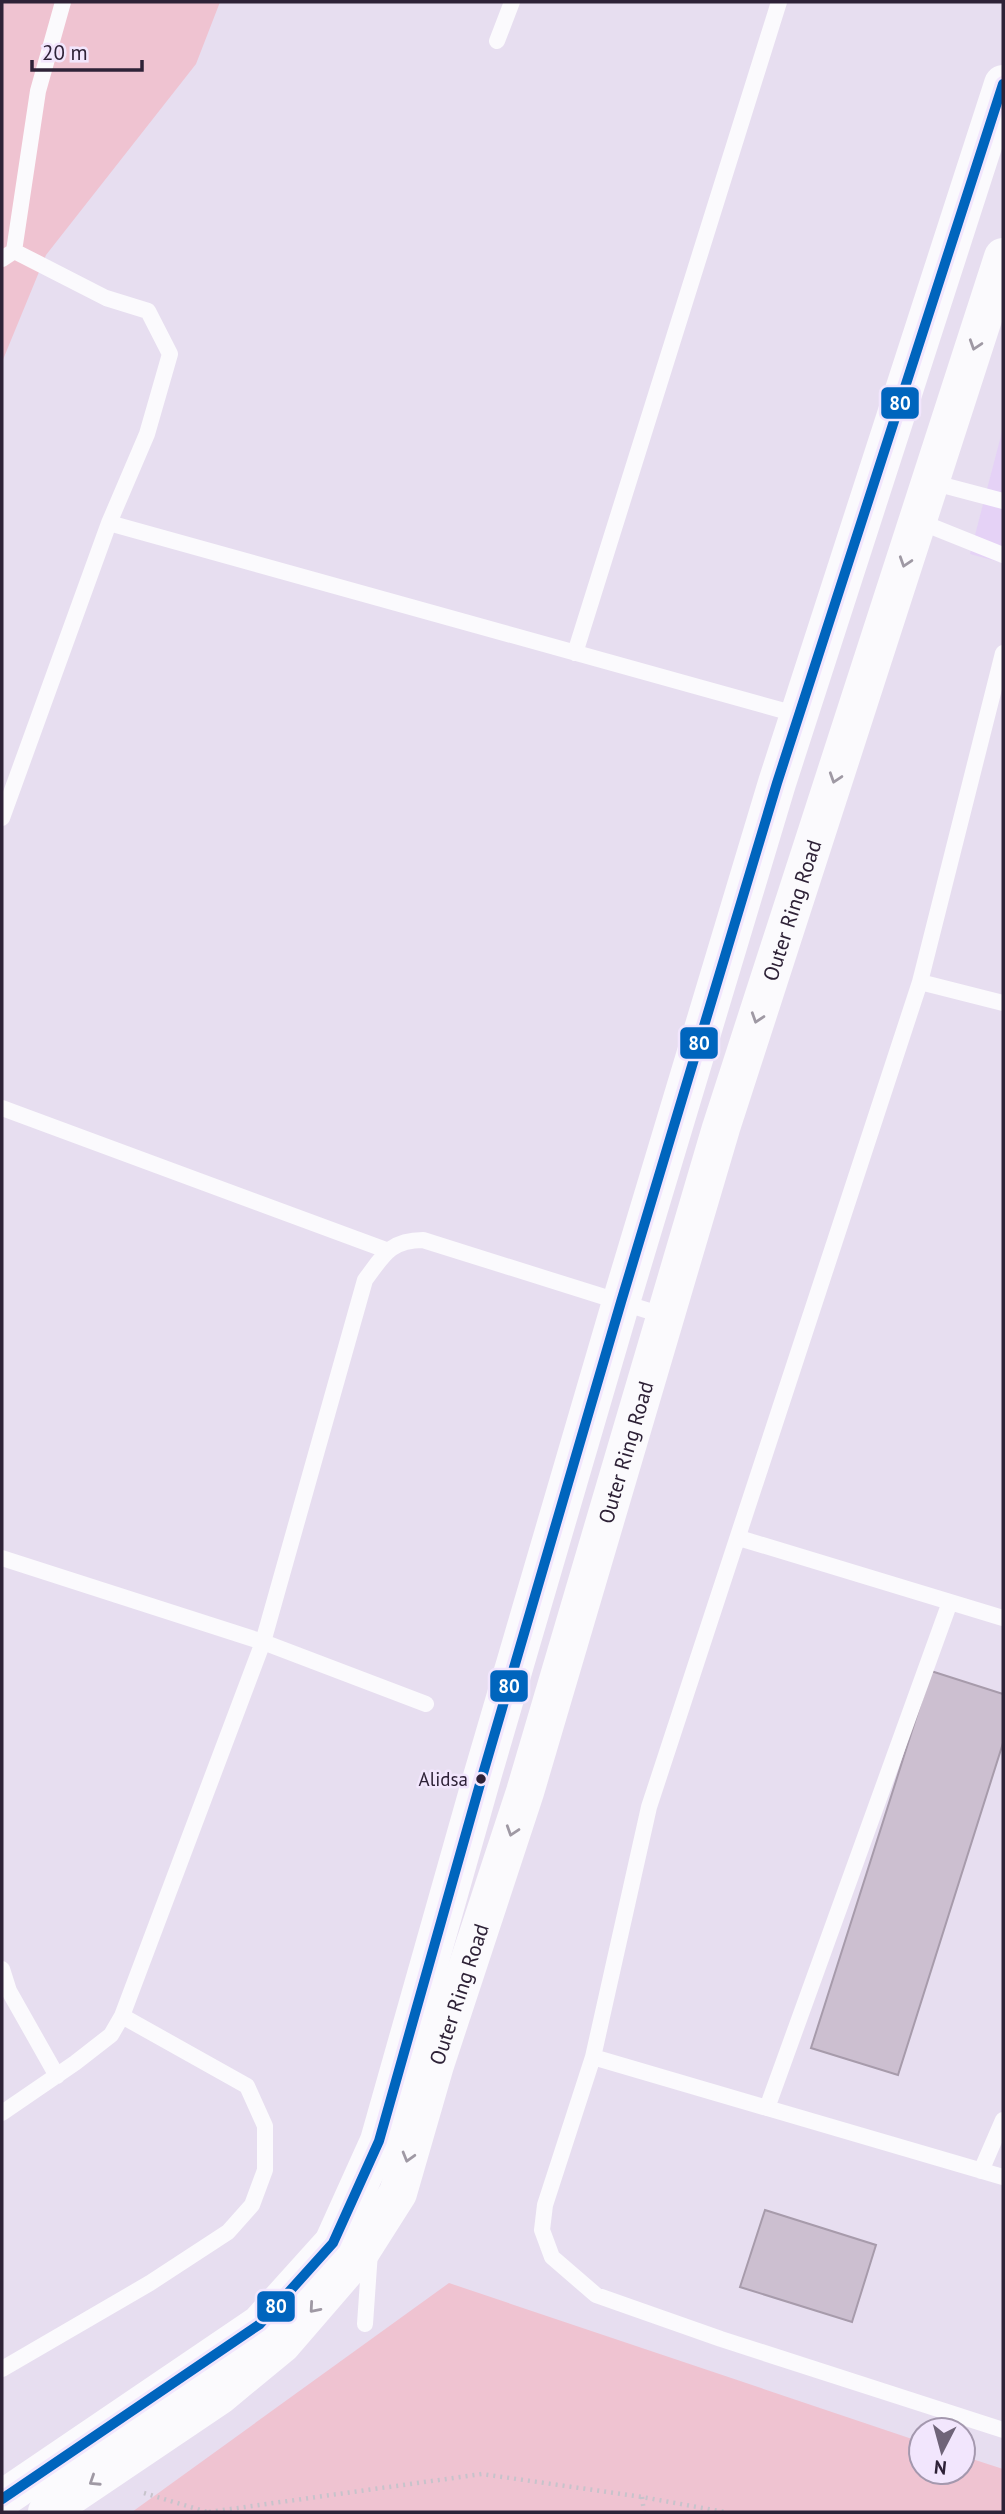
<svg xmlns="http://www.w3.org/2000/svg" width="1005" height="2514" font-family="'PT Sans',sans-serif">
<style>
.built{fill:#e5d2f6}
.green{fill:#efc3d1}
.building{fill:#ccbfd0;stroke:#a79bab;stroke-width:2}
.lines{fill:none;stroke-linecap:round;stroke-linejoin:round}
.path{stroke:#c7c3cb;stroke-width:4.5;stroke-dasharray:2 5;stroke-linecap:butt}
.service{stroke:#fbfafd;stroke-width:16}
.trunk{stroke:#fbfafd;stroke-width:38}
.bus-1-casing{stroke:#f2e6fd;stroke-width:16}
.bus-1{stroke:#0065bd;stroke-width:10}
.oneway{stroke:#9f99a4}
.bus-dot{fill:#2e2237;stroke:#f2e6fd;stroke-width:2.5}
.labels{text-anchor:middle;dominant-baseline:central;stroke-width:5;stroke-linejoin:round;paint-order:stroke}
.bus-label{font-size:19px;fill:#2e2237;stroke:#f2e6fd;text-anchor:end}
.street-label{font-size:21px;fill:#2e2237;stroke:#f2e6fd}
.line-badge{stroke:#f2e6fd;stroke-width:2.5}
.badge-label{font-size:19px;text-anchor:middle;font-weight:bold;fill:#fff}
</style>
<rect width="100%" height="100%" fill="#e7def0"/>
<path class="built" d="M1003 428V563L970 554Z"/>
<path class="green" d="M2 2H220L196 64 46 255 2 362Z
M449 2283 921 2442V2472H963V2456L1003 2469V2512H132Z"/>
<path class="building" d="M931 1671 1003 1694V1743L898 2075 811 2048Z
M765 2210 876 2245 852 2322 740 2287Z"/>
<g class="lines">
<path class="path" d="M144 2493 207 2512
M642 2497 644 2512
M209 2512 482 2474 642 2497 725 2512"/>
<path class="service" d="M497 41 512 2
M14 251 106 298 148 311 170 354 147 434 109 523
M2 259 14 251 38 91 63 2
M931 482 1003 501
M918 521 1003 555
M575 653 779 2
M1003 653 920 982 649 1807 593 2057 545 2205 542 2230 552 2257 596 2295 721 2339 1003 2430
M2 818 109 523 799 715
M920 982 1003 1003
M2 1108 386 1250
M739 1538 1003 1618
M2 1558 263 1642 426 1704
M2 1969 9 1991 57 2076
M593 2057 1003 2177
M767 2108 950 1602
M2 2113 75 2063 111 2035 122 2016 263 1642 365 1280C383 1256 390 1240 423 1240L665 1316
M981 2171 1003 2120
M365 2324 370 2252
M2 2369 150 2283 228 2232 252 2205 265 2170V2126L247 2086 122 2016"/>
<g class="trunk">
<path d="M2 2499 260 2324 333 2243 379 2141 482 1777 621 1302 777 783 1003 84"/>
<path id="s1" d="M47 2512 219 2396 282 2344 358 2256 398 2193 435 2065 525 1792 721 1128 1003 257"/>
</g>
<g class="bus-1-casing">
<path id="bus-1" d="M2 2499 260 2324 333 2243 379 2141 482 1777 621 1302 777 783 1003 84"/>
</g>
<use href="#bus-1" class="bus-1"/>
</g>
<defs><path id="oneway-chevron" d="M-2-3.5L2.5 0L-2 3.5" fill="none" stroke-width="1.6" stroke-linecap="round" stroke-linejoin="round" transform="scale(1.75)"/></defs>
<g class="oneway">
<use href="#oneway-chevron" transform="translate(975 345) rotate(108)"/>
<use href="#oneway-chevron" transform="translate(905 562) rotate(108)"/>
<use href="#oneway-chevron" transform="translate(835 778) rotate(108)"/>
<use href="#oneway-chevron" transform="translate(757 1018) rotate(108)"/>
<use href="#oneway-chevron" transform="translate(512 1831) rotate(108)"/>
<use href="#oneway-chevron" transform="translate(408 2157) rotate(106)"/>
<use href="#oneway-chevron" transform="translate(314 2308) rotate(131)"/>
<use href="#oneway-chevron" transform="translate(94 2481) rotate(147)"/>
</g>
<circle class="bus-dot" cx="481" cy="1779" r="6"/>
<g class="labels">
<g class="bus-label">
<text x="468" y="1779">Alidsa</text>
</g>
<g class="street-label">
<text stroke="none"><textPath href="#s1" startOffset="1822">Outer Ring Road</textPath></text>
<text stroke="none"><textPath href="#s1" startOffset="1255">Outer Ring Road</textPath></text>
<text stroke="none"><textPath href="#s1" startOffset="688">Outer Ring Road</textPath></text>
</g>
</g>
<g class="line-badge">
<rect x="880" y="386" width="40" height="34" rx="7" fill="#0065bd"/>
<rect x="679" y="1026" width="40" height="34" rx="7" fill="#0065bd"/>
<rect x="489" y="1669" width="40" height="34" rx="7" fill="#0065bd"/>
<rect x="256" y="2290" width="40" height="33" rx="7" fill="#0065bd"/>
</g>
<g class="badge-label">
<text x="900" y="410">80</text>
<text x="699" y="1050">80</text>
<text x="509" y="1693">80</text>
<text x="276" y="2313">80</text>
</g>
<rect width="1005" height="2514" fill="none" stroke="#2e2237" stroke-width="7"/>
<g transform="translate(942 2451) rotate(186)"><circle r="33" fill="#f2e6fd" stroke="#a498ae" stroke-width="2"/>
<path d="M0-5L12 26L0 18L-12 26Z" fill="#6f6478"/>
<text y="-10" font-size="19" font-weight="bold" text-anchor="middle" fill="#2e2237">N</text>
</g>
<path d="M32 60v10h110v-10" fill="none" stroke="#2e2237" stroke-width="3.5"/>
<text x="42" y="60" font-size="21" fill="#2e2237" stroke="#f2e6fd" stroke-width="5" paint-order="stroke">20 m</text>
</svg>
